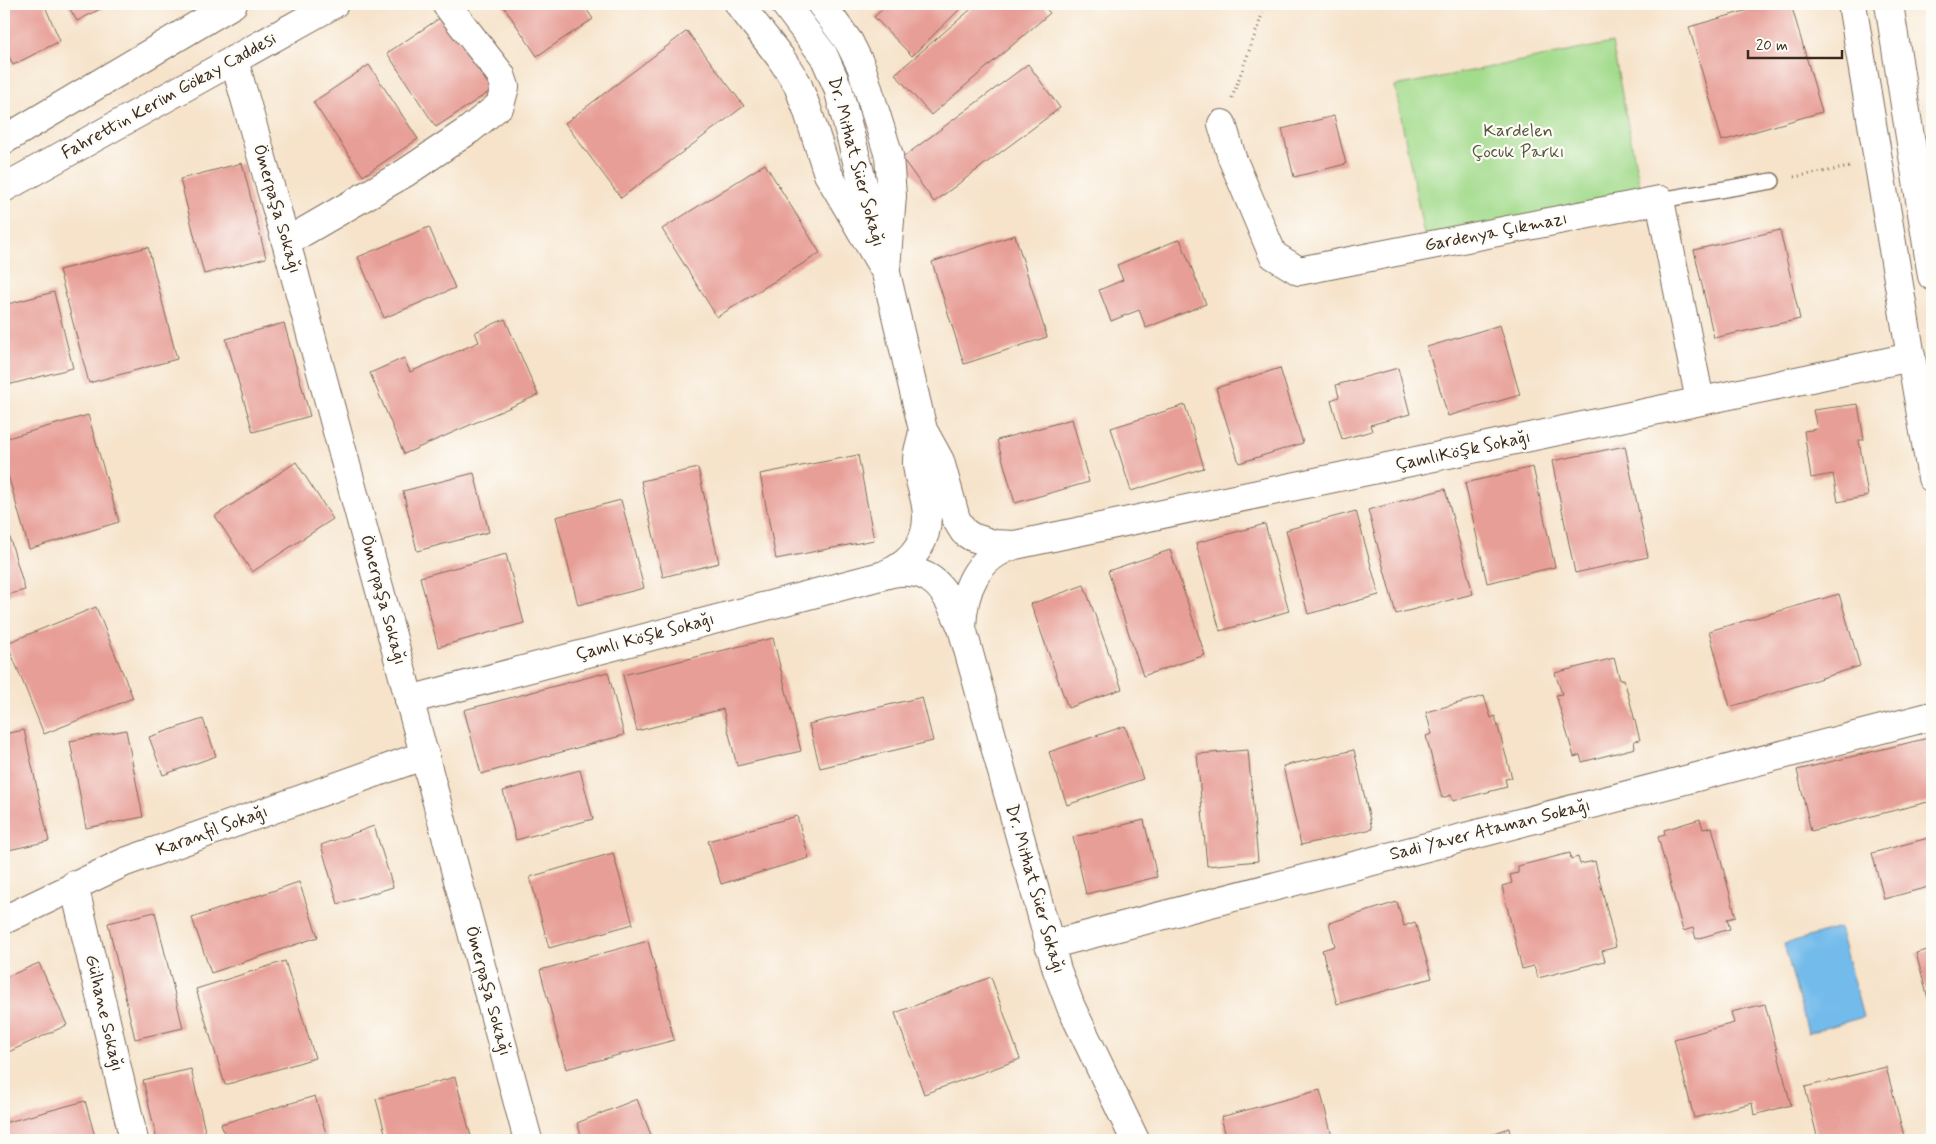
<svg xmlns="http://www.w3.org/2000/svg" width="1936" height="1144" font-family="Mynerve,sans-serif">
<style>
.green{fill:#a4dc8e;stroke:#708356}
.water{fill:#73bbeb;stroke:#577284}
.building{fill:#e79e96}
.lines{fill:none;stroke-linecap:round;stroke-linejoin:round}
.lane-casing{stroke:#7c6b5a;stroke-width:18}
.street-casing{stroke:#7c6b5a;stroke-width:30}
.secondary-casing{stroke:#7c6b5a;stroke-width:30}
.primary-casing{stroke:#7c6b5a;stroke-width:30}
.path{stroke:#7c6b5a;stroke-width:3;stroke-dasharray:1 4;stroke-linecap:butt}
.lane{stroke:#fff;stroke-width:15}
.street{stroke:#fff;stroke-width:28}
.secondary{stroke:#fff;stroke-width:28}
.primary{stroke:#fff;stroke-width:28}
.labels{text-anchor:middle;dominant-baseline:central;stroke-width:4.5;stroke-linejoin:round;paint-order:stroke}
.street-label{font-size:18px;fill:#3b2a1e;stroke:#fdfcf7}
.park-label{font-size:18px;fill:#55563a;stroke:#fdfcf7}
</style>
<rect width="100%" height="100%" fill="#fdfcf7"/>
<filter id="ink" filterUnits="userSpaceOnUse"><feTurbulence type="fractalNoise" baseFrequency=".02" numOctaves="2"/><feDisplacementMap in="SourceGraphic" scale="10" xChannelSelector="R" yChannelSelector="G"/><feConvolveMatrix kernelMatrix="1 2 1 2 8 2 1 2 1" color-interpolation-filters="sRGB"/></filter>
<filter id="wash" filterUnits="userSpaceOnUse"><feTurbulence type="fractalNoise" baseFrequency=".0096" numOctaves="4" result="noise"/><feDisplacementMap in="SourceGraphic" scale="20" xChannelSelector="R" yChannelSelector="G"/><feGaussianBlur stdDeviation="1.12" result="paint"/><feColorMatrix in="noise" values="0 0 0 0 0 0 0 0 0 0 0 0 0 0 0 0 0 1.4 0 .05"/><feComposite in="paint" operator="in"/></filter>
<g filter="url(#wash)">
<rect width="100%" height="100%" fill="#f6e3ca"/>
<path class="green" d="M1612 43 1642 197 1425 240 1395 86Z"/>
<path class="water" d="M1839 928 1863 1017 1808 1033 1784 944Z"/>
<g id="blocks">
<path class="building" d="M4 4H44L60 41 13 65 4 45Z
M67 4H110L77 21Z
M502 4H583L593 19 537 56Z
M888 4H965L912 56 874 17Z
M977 4H1042L1050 13 931 115 895 74Z
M1769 4H1791L1822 112 1722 141 1689 27Z
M443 16 492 90 436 127 387 53Z
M687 31 744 106 621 198 565 123Z
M1028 64 1060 108 934 202 902 158Z
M369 65 418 139 363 176 313 102Z
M1334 116 1346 164 1294 177 1282 129Z
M242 163 266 258 204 274 180 179Z
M765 164 820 253 717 317 662 229Z
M429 227 455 288 384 318 358 257Z
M1780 230 1800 319 1714 338 1694 250Z
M1015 235 1047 337 964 364 932 262Z
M1180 239 1206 304 1146 328 1139 310 1111 321 1099 290 1123 280 1117 265Z
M148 247 177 359 89 383 59 270Z
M54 292 73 368 4 386V305Z
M505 319 538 395 404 454 370 373 404 358 410 372 479 342 475 332Z
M284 323 310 416 253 432 226 339Z
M1500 325 1520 395 1448 416 1427 347Z
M1280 368 1303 443 1239 463 1216 388Z
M1398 368 1410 414 1370 425 1372 431 1342 439 1331 400 1339 397 1336 385Z
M1858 404 1864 440H1859L1868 496 1838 502 1833 474 1811 478 1804 431 1817 429 1813 410Z
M1185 405 1204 468 1131 491 1111 428Z
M88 415 119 522 29 549 4 461V439Z
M1072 419 1089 482 1015 503 997 440Z
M1625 446 1648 557 1575 573 1552 461Z
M858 455 874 540 776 559 760 474Z
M296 462 333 519 252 572 215 516Z
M1533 467 1555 567 1487 583 1465 483Z
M698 468 719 563 663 577 641 481Z
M474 473 489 532 417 551 403 491Z
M1445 489 1473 594 1396 614 1368 510Z
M621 500 644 588 578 605 556 517Z
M1356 511 1379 595 1308 614 1286 530Z
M4 518 25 590 4 596Z
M1265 524 1289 611 1220 631 1196 543Z
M1170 550 1205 655 1143 676 1108 571Z
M506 554 524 623 438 647 420 577Z
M1084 585 1122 689 1068 708 1031 604Z
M1839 594 1860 666 1730 707 1709 631Z
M96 607 133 698 44 734 7 643Z
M773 638 801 751 737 766 723 709 637 731 623 675Z
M1614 658 1620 680 1624 679 1640 740 1634 741 1635 748 1582 762 1580 755 1574 757 1556 695 1562 694 1555 673Z
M608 672 624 735 481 774 464 710Z
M1484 696 1491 718 1495 716 1512 778 1505 779 1507 787 1453 801 1451 795 1442 798 1426 736 1432 734 1426 712Z
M922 697 933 741 820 768 809 724Z
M203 719 216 756 163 775 149 737Z
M1125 726 1143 779 1067 805 1049 752Z
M24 730 49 841 4 851V734Z
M126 730 143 817 86 828 70 741Z
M1932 737V801L1811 831 1797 770Z
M1248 750 1258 861 1207 866 1197 754Z
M1354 750 1372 829 1301 845 1283 766Z
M580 770 593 819 516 840 503 791Z
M797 816 809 858 721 884 708 841Z
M1700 819 1703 829 1712 827 1736 917 1727 919 1730 929 1696 939 1693 928 1683 931 1658 837 1665 835 1664 830Z
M1144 820 1157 877 1086 894 1073 837Z
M374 826 393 887 338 904 321 845Z
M1932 837V886L1884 899 1872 853Z
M613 853 633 924 549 948 530 877Z
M1570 853 1571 859 1578 857 1580 864 1595 861 1616 947 1602 951 1605 961 1538 978 1534 966 1522 969 1502 886 1512 883 1510 875 1518 873V866Z
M299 882 318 937 211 973 192 918Z
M1397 902 1404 926 1415 922 1432 978 1337 1004 1322 950 1335 946 1329 923Z
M155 912 183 1028 135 1039 108 923Z
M648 941 674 1040 566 1069 540 970Z
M1932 949V1014L1916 953Z
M285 961 315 1058 225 1085 196 989Z
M39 963 67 1025 4 1054V978Z
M991 977 1020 1059 924 1094 895 1013Z
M1765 1004 1791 1105 1754 1115 1752 1103 1694 1118 1674 1039 1734 1023 1731 1012Z
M1886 1067 1904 1136 1885 1140H1818L1805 1087Z
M191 1069 207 1140H157L143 1080Z
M455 1077 472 1140H387L376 1099Z
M1320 1090 1333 1140H1227L1221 1117Z
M315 1096 328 1140H226L221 1124Z
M637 1099 653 1140H583L577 1123Z
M85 1101 96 1140H4V1123Z
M1509 1128 1511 1140H1476Z"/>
</g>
</g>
<g filter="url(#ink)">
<use href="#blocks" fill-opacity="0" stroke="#7c6b5a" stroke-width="1"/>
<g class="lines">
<g class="lane-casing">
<path id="lane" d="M1660 200 1772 181"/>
</g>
<g class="street-casing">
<path id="street" d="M739 4 780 57 797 83 807 109 828 174 886 273 923 430 940 461 956 519 964 532 972 537 994 544 1015 545
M821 4 849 42 861 66 889 156 892 196 886 268
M1222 124 1232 158 1273 255 1299 271 1660 200 1700 401
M286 242 405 173 469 130 500 105 505 87 501 75 446 4
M886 574C915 562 931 537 926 506 924 492 918 478 917 464 916 452 922 441 923 430
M962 628C963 590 976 557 1015 545L1911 357
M409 700 892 573C935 565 947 594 962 628L1057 970 1071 1007 1135 1140
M74 885 134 1140
M4 920 125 862 425 755
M1049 945 1932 716"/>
</g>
<g class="secondary-casing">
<path id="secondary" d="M234 60 286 242 528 1140
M1911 357 1932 478"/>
</g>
<g class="primary-casing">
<path id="primary" d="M785 4 824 56 838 88 886 273
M1852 4 1911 357
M1889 4 1932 276
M4 140 233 4
M4 188 334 4"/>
</g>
<path class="path" d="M1232 98 1266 4
M1794 177 1850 167"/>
<use href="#lane" class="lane"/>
<use href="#street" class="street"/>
<use href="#secondary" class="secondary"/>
<use href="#primary" class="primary"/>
</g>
</g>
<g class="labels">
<g class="street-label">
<text transform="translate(169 96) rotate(-29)">Fahrettin Kerim Gökay Caddesi</text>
<text transform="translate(856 162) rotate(75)">Dr. Mithat Süer Sokağı</text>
<text transform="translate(277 209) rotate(74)">Ömerpaşa Sokağı</text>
<text transform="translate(1496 232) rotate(-11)">Gardenya Çıkmazı</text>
<text transform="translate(1463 451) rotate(-12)">ÇamlıKöşk Sokağı</text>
<text transform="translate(383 600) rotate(75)">Ömerpaşa Sokağı</text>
<text transform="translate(645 637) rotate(-15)">Çamlı Köşk Sokağı</text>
<text transform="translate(1490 830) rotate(-14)">Sadi Yaver Ataman Sokağı</text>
<text transform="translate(212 831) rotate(-20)">Karanfil Sokağı</text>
<text transform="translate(1035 889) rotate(74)">Dr. Mithat Süer Sokağı</text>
<text transform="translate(488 991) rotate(75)">Ömerpaşa Sokağı</text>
<text transform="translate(104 1013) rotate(77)">Gülhane Sokağı</text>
</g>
<g class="park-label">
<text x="1518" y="131">Kardelen<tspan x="1518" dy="21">Çocuk Parkı</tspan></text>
</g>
</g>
<rect width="1936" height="1144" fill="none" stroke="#fdfcf7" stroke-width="20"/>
<path d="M1748 50v8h94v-8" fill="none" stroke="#3b2a1e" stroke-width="2.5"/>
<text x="1756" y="50" font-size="15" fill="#3b2a1e" stroke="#fdfcf7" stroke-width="4" paint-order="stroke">20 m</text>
</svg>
